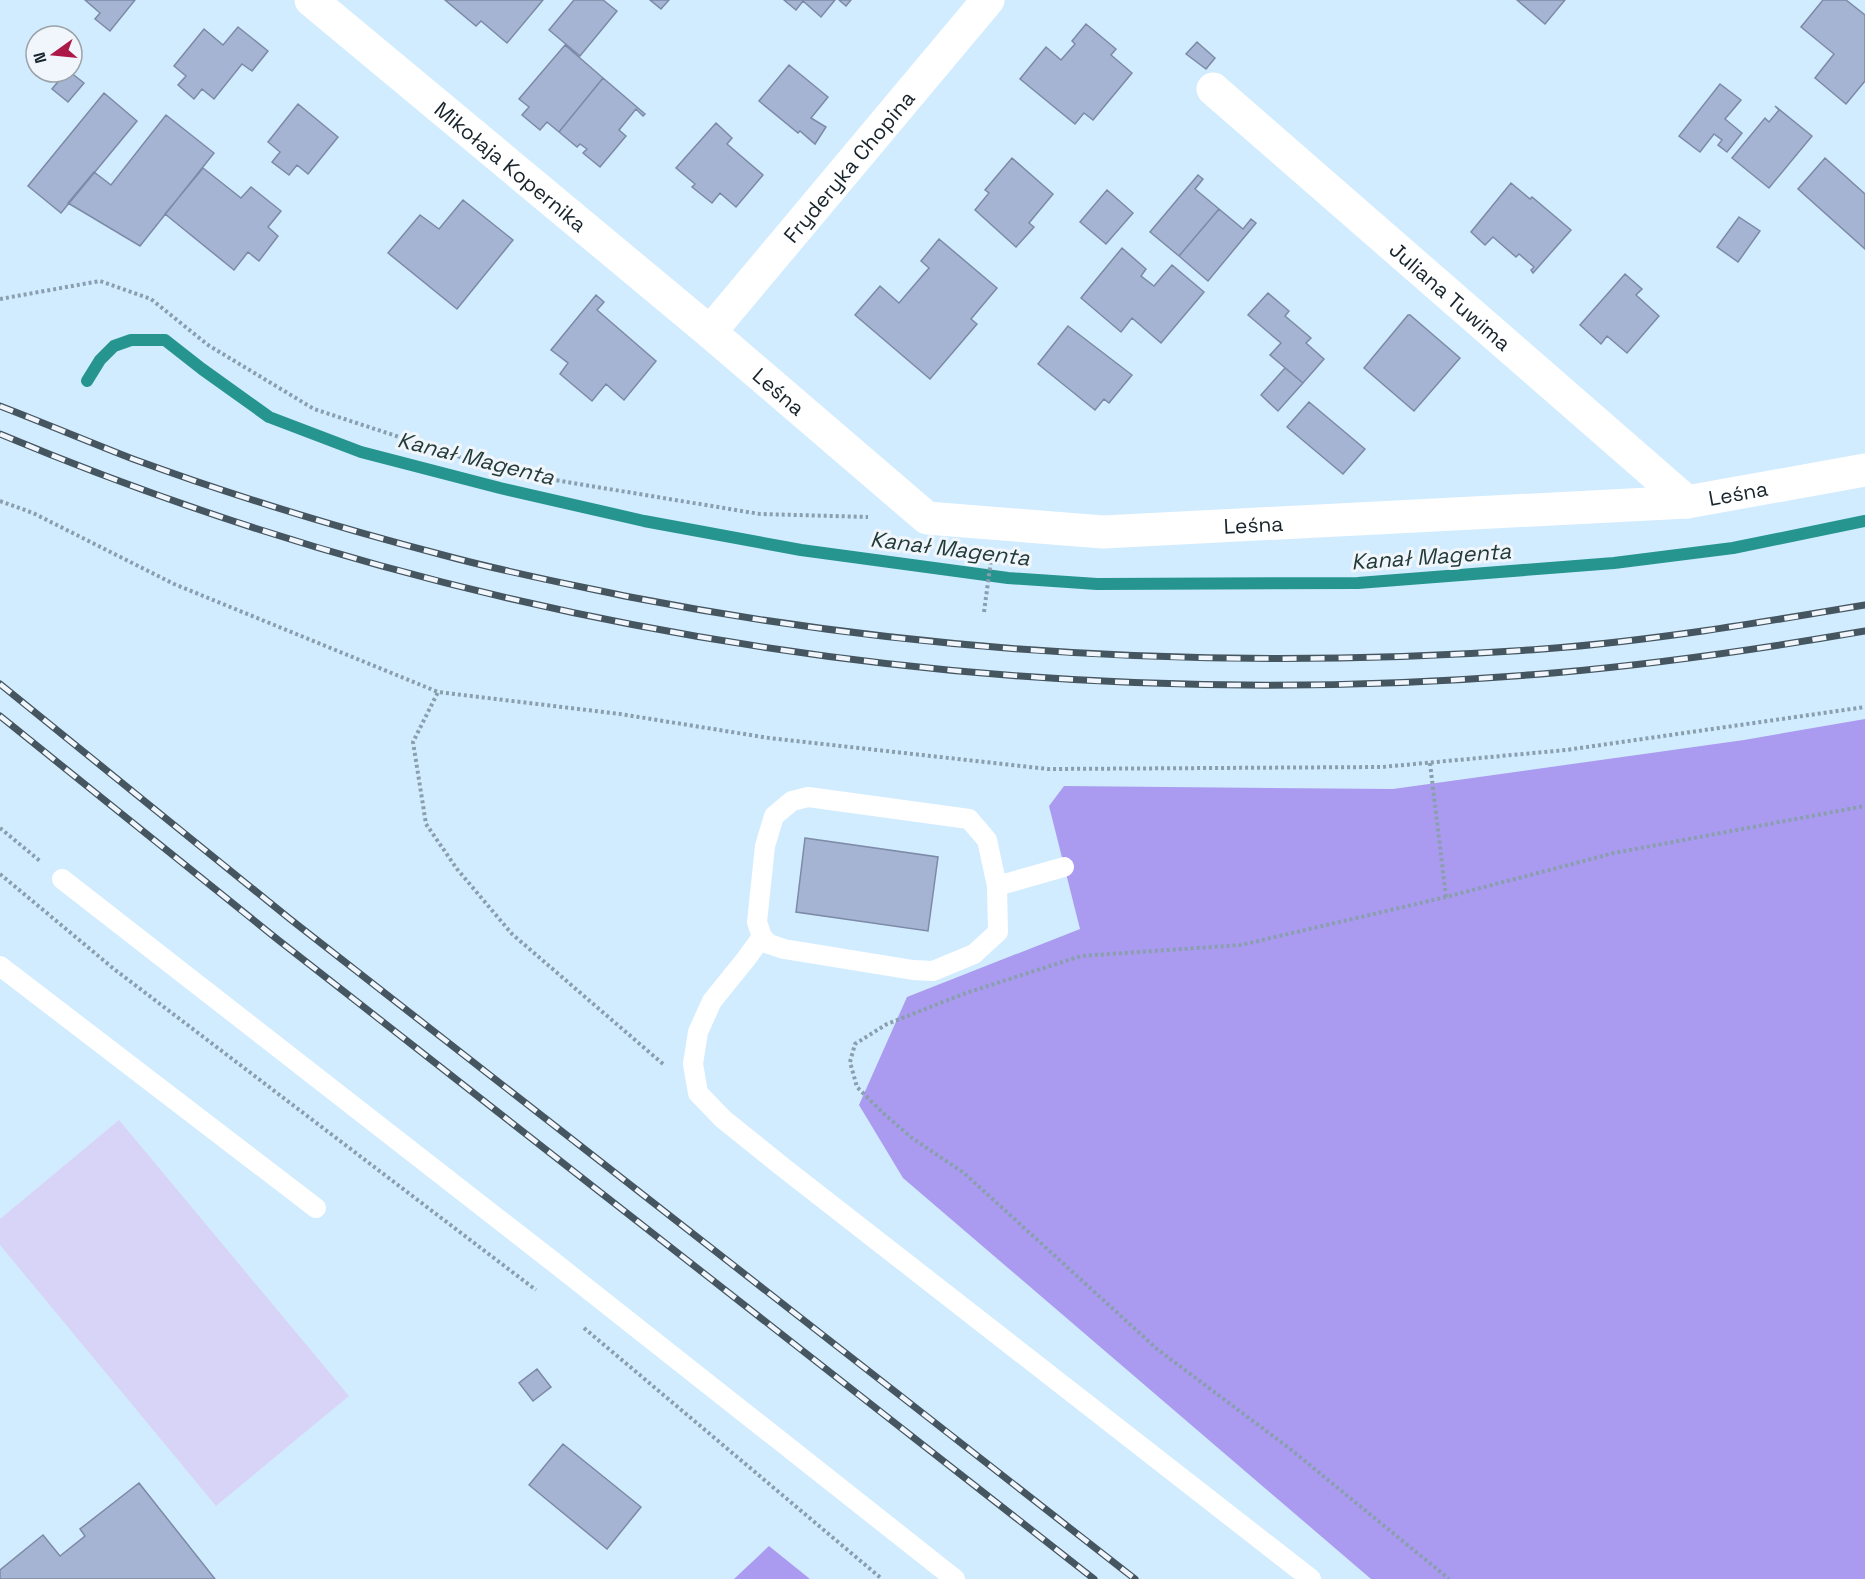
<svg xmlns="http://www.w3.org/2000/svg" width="1865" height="1579" font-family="'Space Grotesk',sans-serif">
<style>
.green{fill:#d8d4f7}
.forest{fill:#aa9bf1}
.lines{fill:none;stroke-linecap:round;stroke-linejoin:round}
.stream{stroke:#26958f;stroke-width:12}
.building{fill:#a5b4d2;stroke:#7c8aa7;stroke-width:1.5}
.path{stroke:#8a9fad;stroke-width:4;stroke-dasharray:3 3;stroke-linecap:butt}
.service{stroke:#fff;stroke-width:20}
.minor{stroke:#fff;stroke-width:33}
.rail-casing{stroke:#465660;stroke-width:7}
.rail{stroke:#f0f6fb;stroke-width:4.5;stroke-dasharray:14;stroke-linecap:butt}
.labels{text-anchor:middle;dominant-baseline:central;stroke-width:6;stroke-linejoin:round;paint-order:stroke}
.street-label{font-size:21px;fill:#18242c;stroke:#f0f6fb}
.water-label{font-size:22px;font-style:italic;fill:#233b38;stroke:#f0f6fb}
</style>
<rect width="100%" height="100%" fill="#d2ecff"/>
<path class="green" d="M119 1120 349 1396 216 1506 0 1245V1219Z"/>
<path class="forest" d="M1865 719V1579H1371L903 1178 859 1105 907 997 1080 929 1049 806 1064 786 1393 789 1744 740Z
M769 1546 810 1579H734Z"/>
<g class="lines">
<path class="stream" d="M87 381 100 360 114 346 131 340H165L202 369 269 417 361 452 500 488 644 521 801 550 1008 578 1097 584 1358 583 1614 563 1733 548 1865 521"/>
</g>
<path class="building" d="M85 0H135L110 31 95 19 100 13Z
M445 0H543L507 43 481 21 476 26Z
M574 0H603L617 11 580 56 549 30Z
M650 0H669L661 9Z
M784 0H835L821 17 803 1 796 10Z
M839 0H851L846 6Z
M1517 0H1565L1545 24Z
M1823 0H1846L1865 15V81L1846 104 1815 78 1834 54 1801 27Z
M1086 24 1116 49 1111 55 1132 73 1093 120 1084 113 1075 124 1020 79 1046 47 1061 60 1075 44 1072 41Z
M238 27 268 51 252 71 242 64 214 99 202 89 194 99 178 85 186 76 174 66 204 29 223 45Z
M1197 42 1215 58 1206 69 1186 54Z
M565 45 603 78 559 132 547 122 540 130 522 115 529 107 519 99Z
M789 65 828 97 811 118 826 127 815 144 800 131 798 133 759 101Z
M66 72H70L84 83 68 102 52 89Z
M603 78 645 114 643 116 636 109 619 130 626 136 600 167 583 153 587 149 580 144 577 147 559 132Z
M1720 84 1741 100 1725 119 1742 133 1727 152 1718 145 1722 140 1714 134 1700 152 1679 136Z
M104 93 137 121 61 213 28 186Z
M298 104 338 137 308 174 297 165 289 175 272 162 280 152 268 142Z
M1775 106 1812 136 1769 188 1732 158 1765 118 1769 122 1779 110Z
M166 115 214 153 140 246 68 203 94 172 111 185Z
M716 123 732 138 727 144 763 175 736 207 720 193 712 203 692 187 695 184 676 168Z
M1012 158 1053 194 1029 223 1034 227 1016 247 975 210 989 193 985 190Z
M1825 158 1865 194V249L1798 189Z
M203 168 241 198 251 187 281 211 268 227 278 236 259 261 248 252 234 270 165 214Z
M1198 175 1203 179 1195 189 1219 209 1179 256 1150 232Z
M1511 183 1530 199 1532 197 1571 230 1533 273 1531 270 1534 267 1519 254 1516 257 1493 237 1485 245 1471 232Z
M1107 190 1133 213 1106 244 1080 222Z
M463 200 513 240 457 309 388 253 420 215 439 229Z
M1219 209 1243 229 1251 219 1256 223 1208 281 1179 256Z
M1739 217 1760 231 1738 262 1717 247Z
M939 239 997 288 971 319 977 324 930 379 855 315 880 286 899 303 929 268 921 261Z
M1122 248 1146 269 1141 276 1154 286 1172 265 1204 292 1161 343 1132 318 1121 332 1081 298Z
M1625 274 1642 289 1636 295 1659 316 1627 353 1607 336 1601 344 1580 325Z
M1268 293 1289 311 1285 316 1311 338 1306 343 1324 359 1303 383 1270 355 1281 343 1248 315Z
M596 295 604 302 597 310 656 361 624 400 606 384 592 401 560 374 568 363 551 350Z
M1408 315H1410L1460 358 1414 411 1364 368Z
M1068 326 1132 375 1109 403 1104 399 1095 410 1038 364Z
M1285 368 1303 383 1278 411 1261 395Z
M1309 402 1365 449 1343 474 1287 427Z
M805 838 938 857 928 931 796 912Z
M537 1369 551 1387 533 1401 519 1383Z
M563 1444 641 1507 607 1549 529 1485Z
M139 1483 215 1579H0V1570L43 1535 60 1556 85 1536 80 1529Z"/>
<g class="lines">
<path class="path" d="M0 299 100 281 151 299 208 345 314 409 506 472 760 514 868 517
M0 501 33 513 174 584 438 692
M984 612 991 560
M1430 763 1446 897 1614 853 1865 806
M0 828 40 861
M0 874 114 969 536 1290
M1446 897 1241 945 1081 956 966 993 887 1024 855 1044 850 1062 857 1087 883 1113 912 1138 964 1173 1157 1349 1289 1448 1449 1579
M663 1064 512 934 457 869 426 824 413 742 438 692 620 714 769 738 1048 769 1382 767 1566 750 1865 707
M584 1328 882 1579"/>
<path class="service" d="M62 879 551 1260 955 1579
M997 886 1064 867
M762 937 769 944 784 949 913 970 933 971 974 954 998 932 997 886 987 840 969 819 808 797 792 801 774 816 765 846 757 922 762 937 746 959 712 1001 698 1032 693 1064 698 1093 723 1119 784 1168 1311 1579
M0 966 316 1208"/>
<g class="minor">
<path id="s1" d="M311 0 710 332 927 518 1103 532 1396 517 1687 502 1865 470"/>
<path id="s2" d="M1213 89 1687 502"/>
<path id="s3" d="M710 332 988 0"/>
</g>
<g class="rail-casing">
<path id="rail" d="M0 406C44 423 89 442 133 459 234 496 339 528 443 555 505 572 568 584 630 597 933 656 1235 671 1543 649 1651 641 1758 623 1865 605
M0 434C487 638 1027 718 1553 673 1657 664 1761 649 1865 631
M0 684 290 919 1135 1579
M0 716 277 939 1094 1579"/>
</g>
<use href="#rail" class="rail"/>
</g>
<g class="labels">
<g class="street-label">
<text stroke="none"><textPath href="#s1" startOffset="260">Mikołaja Kopernika</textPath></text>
<text stroke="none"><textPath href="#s3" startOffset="216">Fryderyka Chopina</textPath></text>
<text stroke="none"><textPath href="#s2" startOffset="315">Juliana Tuwima</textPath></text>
<text stroke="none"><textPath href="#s1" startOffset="610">Leśna</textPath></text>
<text stroke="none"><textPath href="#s1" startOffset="1618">Leśna</textPath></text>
<text stroke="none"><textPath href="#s1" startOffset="1132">Leśna</textPath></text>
</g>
<g class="water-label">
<text transform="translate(476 458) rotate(14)">Kanał Magenta</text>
<text transform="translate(950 548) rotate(7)">Kanał Magenta</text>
<text transform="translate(1431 556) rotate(-4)">Kanał Magenta</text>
</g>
</g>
<g transform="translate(54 54) rotate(255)"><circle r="28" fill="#f0f6fb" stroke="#9aa2a8" stroke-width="1.5"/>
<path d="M0-4.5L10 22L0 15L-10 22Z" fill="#ac1948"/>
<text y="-9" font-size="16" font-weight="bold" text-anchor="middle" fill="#18242c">N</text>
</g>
</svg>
